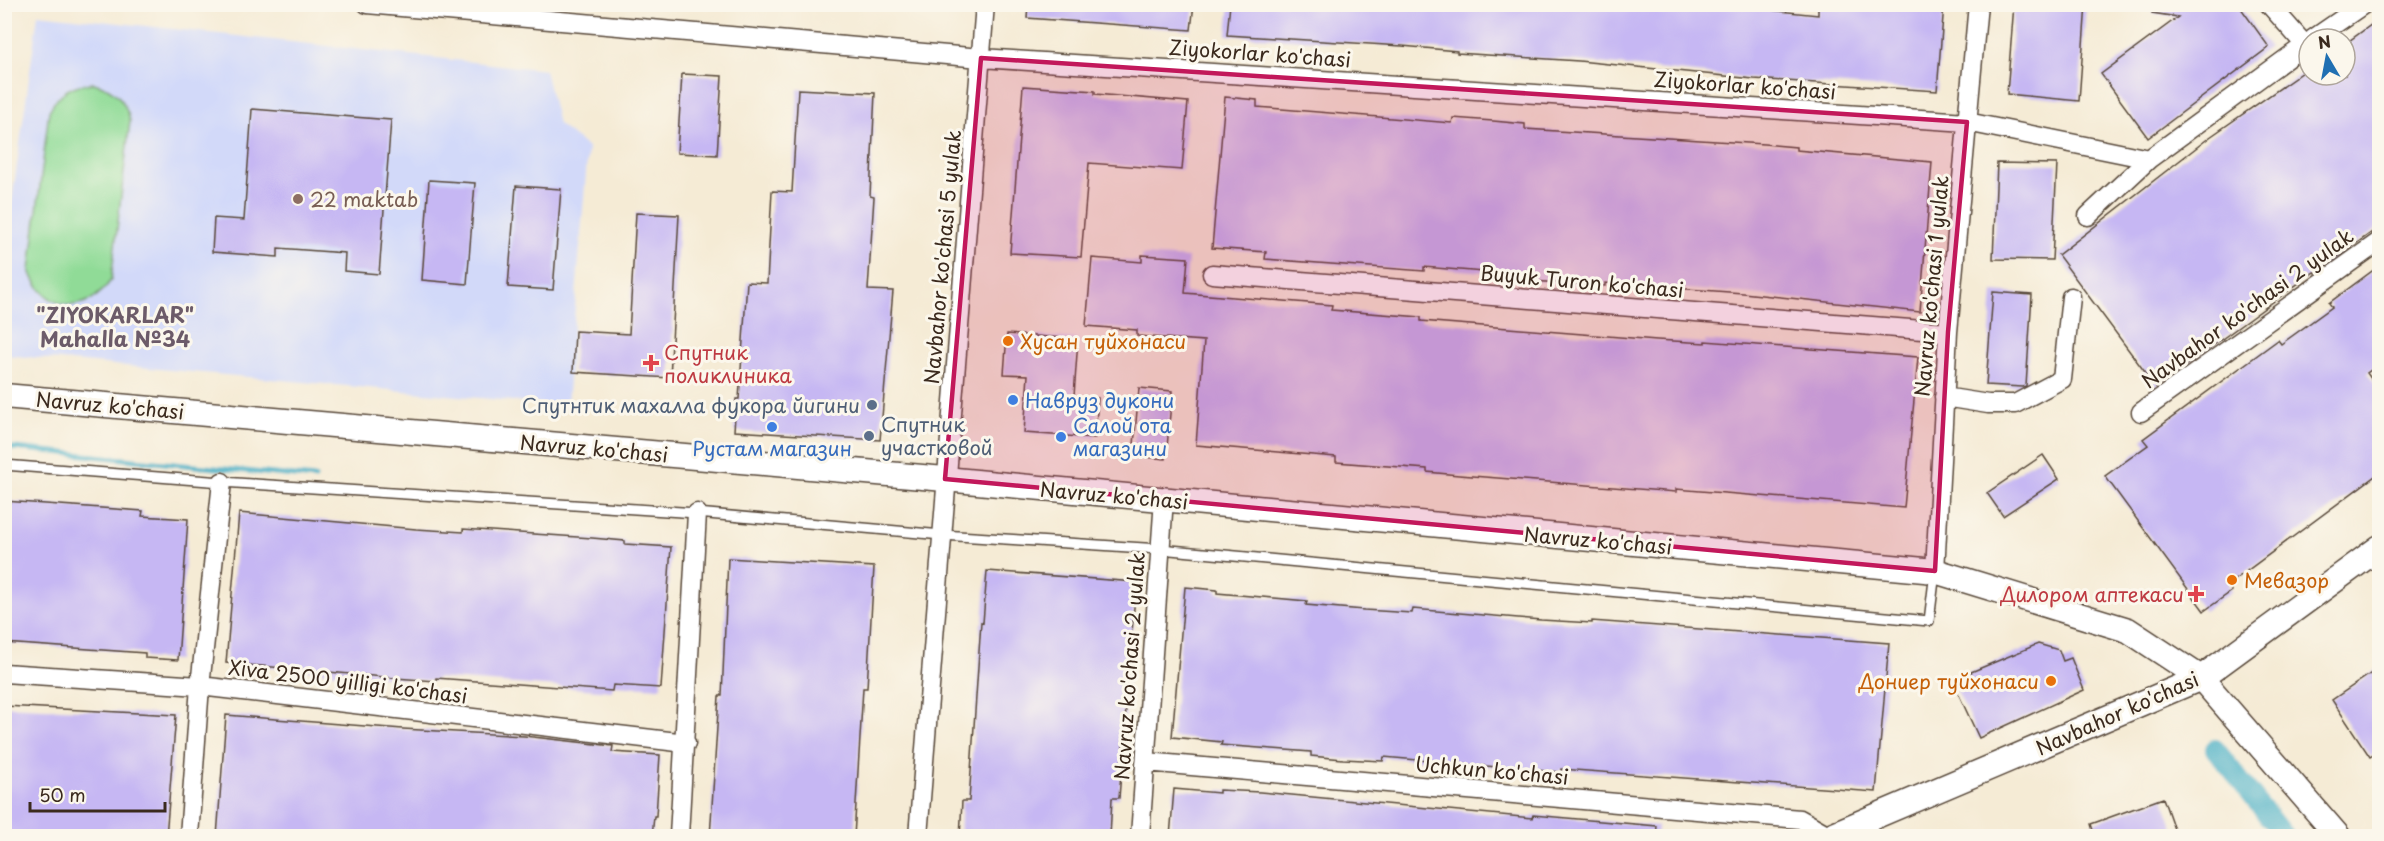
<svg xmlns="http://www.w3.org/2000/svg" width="2384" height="841" font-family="'Playpen Sans',sans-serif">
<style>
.built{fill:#d2d9f9}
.green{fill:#90db97;stroke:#66825a;stroke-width:1.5}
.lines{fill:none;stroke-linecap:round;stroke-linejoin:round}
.stream{stroke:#45adc4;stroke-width:5}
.canal{stroke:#45adc4;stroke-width:20}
.building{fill:#c6b7f3}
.lane-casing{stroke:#574739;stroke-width:12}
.street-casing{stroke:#574739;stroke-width:21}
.secondary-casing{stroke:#574739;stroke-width:27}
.lane{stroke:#fff;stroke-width:9}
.street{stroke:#fff;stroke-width:18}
.secondary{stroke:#fff;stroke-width:24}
.marked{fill:#c2185b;fill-opacity:0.2;stroke:#c2185b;stroke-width:4.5;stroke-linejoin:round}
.education-dot{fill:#8d6e63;stroke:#fbf7ec;stroke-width:2}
.food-dot{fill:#e8710a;stroke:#fbf7ec;stroke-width:2}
.health-dot{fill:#e0444e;stroke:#fbf7ec;stroke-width:2}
.shop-dot{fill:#3f7fe0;stroke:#fbf7ec;stroke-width:2}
.service-dot{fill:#5c6f8a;stroke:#fbf7ec;stroke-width:2}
.labels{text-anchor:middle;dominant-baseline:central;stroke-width:6;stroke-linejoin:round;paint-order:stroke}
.street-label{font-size:20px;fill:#3b2a1e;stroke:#fbf7ec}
.education-label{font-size:20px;fill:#785e54;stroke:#fbf7ec;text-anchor:start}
.food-label{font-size:20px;fill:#c56008;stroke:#fbf7ec;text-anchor:start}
.health-label{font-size:20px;fill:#be3a42;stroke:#fbf7ec;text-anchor:start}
.shop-label{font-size:20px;fill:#366cbe;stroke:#fbf7ec;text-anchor:start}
.service-label{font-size:20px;fill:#4e5e75;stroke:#fbf7ec;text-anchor:end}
.neighbourhood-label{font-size:21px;font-weight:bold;fill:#6c5b69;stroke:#fbf7ec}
</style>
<rect width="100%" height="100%" fill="#fbf7ec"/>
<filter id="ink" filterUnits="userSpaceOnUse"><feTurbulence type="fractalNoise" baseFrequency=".0167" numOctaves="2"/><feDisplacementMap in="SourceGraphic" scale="12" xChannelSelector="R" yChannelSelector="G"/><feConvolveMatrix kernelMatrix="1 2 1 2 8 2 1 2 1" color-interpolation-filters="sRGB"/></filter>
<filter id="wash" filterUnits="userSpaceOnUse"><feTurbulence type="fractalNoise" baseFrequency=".008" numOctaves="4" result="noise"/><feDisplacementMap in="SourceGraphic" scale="24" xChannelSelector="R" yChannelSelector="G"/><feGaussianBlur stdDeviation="1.35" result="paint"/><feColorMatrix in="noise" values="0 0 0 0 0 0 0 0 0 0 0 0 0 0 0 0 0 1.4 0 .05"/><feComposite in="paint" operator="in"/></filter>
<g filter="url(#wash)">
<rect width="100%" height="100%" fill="#f5ebd5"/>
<path class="built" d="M38 14 545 70 558 124 588 148 567 406 5 355V251Z"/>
<path class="green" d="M94 83C115 89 125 99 130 121L111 280C87 317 44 312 30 270L49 111C60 91 72 84 94 83Z"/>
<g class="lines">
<path class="stream" d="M4 447 315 478"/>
<path class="canal" d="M2215 749 2284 836"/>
</g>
<g id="blocks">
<path class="building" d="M1028 4H1194L1191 30 1027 18Z
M1230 4H1711L1818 15V4H1944L1937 91 1754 79 1579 61 1457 53V51L1402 46 1227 35Z
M2014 4H2086L2079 101 2007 94Z
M2153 4H2238L2269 47 2148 138 2101 74 2178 17 2152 13Z
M2379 19V227L2315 273 2314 272 2156 387 2058 255 2210 137 2309 68V75H2345V44Z
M682 74 722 76 717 155 677 153Z
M1023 86 1095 91V94L1188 102 1182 170 1089 163 1081 257 1010 253Z
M798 89 875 93 870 196 874 197 868 290 893 291 880 440 734 431 736 399H739L747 282 767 283 772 191 792 192Z
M1225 97 1257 100V107L1452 123 1453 118 1493 121 1525 124V129L1764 144 1796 147V150L1932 162 1920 312 1743 293 1605 283V286L1532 281 1533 276 1472 271 1424 267V271L1265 259 1266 252 1212 248Z
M252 109 391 120 379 274 344 271 345 253 278 248V257L212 252 214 218 244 220Z
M1997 163 2057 164 2052 260 1993 259Z
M429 180 475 183 467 284 422 280Z
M516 186 561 189 553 290 508 287Z
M636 213 679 215 670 378 573 372 575 331 629 334Z
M1142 255 1188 258 1185 293 1332 305 1331 310 1421 317V321L1657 340 1705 343V341L1918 357 1904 508 1725 493 1676 489V492L1459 475 1427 472V469L1336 462V457L1196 445 1204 341 1137 336V330L1086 326 1092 258 1142 262Z
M2379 266V364L2367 373 2379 390V473L2228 585 2232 591 2204 611 2105 476 2148 445 2143 439 2278 340 2281 344 2332 307 2329 303Z
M1993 292 2032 295 2026 386 2023 387 1986 385Z
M1007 334 1078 339 1074 396 1098 398 1095 438 1024 433 1028 375 1004 374Z
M1139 388 1172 391 1166 459 1133 456Z
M2043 455 2059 479 2003 516 1987 493Z
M4 501 143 511 142 516 188 519 178 660 145 658V653L4 643Z
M239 513 416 529 463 532V529L592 538 625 541V544L671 547 661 688 613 685 612 691 436 678V681L395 678 226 663Z
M728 558 874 567 867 688H863L854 837H710L719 696H722Z
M987 571 1136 582 1119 798H1112L1110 837H960L962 801H969L981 622 983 623Z
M1185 587 1217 590V593L1307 601 1306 605 1364 610 1412 613 1413 609 1541 620 1592 623V621L1889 643 1876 792 1561 769V772L1520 769 1384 757 1383 761 1343 759 1311 756V752L1221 745 1222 742 1172 737Z
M2038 644 2059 650 2063 661 2071 658 2084 690 1979 738 1952 680Z
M2379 668V751L2370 757 2332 700Z
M4 706 176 715 166 837H4Z
M226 715 403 729 524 736 613 746 612 752 660 755 656 816H654L652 837H217Z
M1174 789 1219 793V790L1260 792 1532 818 1533 815 1657 826 1656 837H1170Z
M2163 798 2175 832 2162 837H2095L2091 824Z"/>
</g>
</g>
<g filter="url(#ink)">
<use href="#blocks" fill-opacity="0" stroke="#574739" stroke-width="1.5"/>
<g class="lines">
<g class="lane-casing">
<path id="lane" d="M4 465 222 482 697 513 942 535 1160 549 1929 621 1935 572"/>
</g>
<g class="street-casing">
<path id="street" d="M367 4 981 58 1967 122 2149 159
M2269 4 2305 45
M2313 39 2364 4
M2088 216 2149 159 2309 42
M1212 274 1948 332
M1944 397 1988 404H2015L2062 379 2071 297
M2141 412 2380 241
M1935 571 1948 332 1978 4
M4 673 200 686 686 743
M1146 762 1800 819 1830 836
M189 836 200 686 222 482
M679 836 697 513
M918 836 985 4
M1140 836 1164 499"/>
</g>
<g class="secondary-casing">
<path id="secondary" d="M4 396 945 479 1935 571 2128 630 2201 678 2338 836
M1829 836 2201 678 2380 547"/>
</g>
<use href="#lane" class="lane"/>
<use href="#street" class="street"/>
<use href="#secondary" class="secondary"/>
</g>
</g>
<path class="marked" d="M981 58 1967 122 1948 332 1935 571 945 479Z"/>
<circle class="education-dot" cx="298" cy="199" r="6"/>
<g class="food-dot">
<circle cx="1008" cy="341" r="6"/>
<circle cx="2232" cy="580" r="6"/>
<circle cx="2051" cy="681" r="6"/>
</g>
<g class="health-dot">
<path d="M648 354h6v6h6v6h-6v6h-6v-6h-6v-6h6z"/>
<path d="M2193 585h6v6h6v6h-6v6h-6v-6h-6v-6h6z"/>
</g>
<g class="shop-dot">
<circle cx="1013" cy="400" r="6"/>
<circle cx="772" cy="427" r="6"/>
<circle cx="1061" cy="437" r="6"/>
</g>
<g class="service-dot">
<circle cx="872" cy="405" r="6"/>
<circle cx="869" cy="436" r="6"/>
</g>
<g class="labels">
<g class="street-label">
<text transform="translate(1260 53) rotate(4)">Ziyokorlar ko'chasi</text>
<text transform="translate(1745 85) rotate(4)">Ziyokorlar ko'chasi</text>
<text transform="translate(942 257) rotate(-85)">Navbahor ko'chasi 5 yulak</text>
<text transform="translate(1582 281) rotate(5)">Buyuk Turon ko'chasi</text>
<text transform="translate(1931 286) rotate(-85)">Navruz ko'chasi 1 yulak</text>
<text transform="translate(2247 308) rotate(-36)">Navbahor ko'chasi 2 yulak</text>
<text transform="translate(110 405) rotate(5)">Navruz ko'chasi</text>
<text transform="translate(594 448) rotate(5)">Navruz ko'chasi</text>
<text transform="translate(1114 495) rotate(5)">Navruz ko'chasi</text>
<text transform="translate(1598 540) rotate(5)">Navruz ko'chasi</text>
<text transform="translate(1129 666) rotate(-86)">Navruz ko'chasi 2 yulak</text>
<text transform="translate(348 681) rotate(7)">Xiva 2500 yilligi ko'chasi</text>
<text transform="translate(2117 713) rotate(-24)">Navbahor ko'chasi</text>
<text transform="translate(1492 770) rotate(5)">Uchkun ko'chasi</text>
</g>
<g class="education-label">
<text x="310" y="199">22 maktab</text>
</g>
<g class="food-label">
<text x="1020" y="341">Хусан туйхонаси</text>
<text x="2244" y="580">Мевазор</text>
<text x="2039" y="681" text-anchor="end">Дониер туйхонаси</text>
</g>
<g class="health-label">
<text x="664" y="352">Спутник<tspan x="664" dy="23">поликлиника</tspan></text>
<text x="2184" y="594" text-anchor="end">Дилором аптекаси</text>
</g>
<g class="shop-label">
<text x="1025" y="400">Навруз дукони</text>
<text x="1073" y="425">Салой ота<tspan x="1073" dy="23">магазини</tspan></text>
<text x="772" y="448" text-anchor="middle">Рустам магазин</text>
</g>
<g class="service-label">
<text x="860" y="405">Спутнтик махалла фукора йигини</text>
<text x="881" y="424" text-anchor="start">Спутник<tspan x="881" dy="23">участковой</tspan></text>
</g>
<g class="neighbourhood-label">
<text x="115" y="314">"ZIYOKARLAR"<tspan x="115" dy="24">Mahalla №34</tspan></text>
</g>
</g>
<rect width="2384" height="841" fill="none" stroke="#fbf7ec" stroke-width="24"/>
<g transform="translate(2327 57) rotate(350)"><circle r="28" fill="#fbf7ec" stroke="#aea59a" stroke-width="1.5"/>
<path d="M0-4.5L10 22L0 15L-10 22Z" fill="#1f6fb2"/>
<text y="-9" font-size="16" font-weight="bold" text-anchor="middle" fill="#3b2a1e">N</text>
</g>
<path d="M30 802v9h135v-9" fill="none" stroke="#3b2a1e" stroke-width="3"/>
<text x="39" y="802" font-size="18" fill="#3b2a1e" stroke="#fbf7ec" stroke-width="4.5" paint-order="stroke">50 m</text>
</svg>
